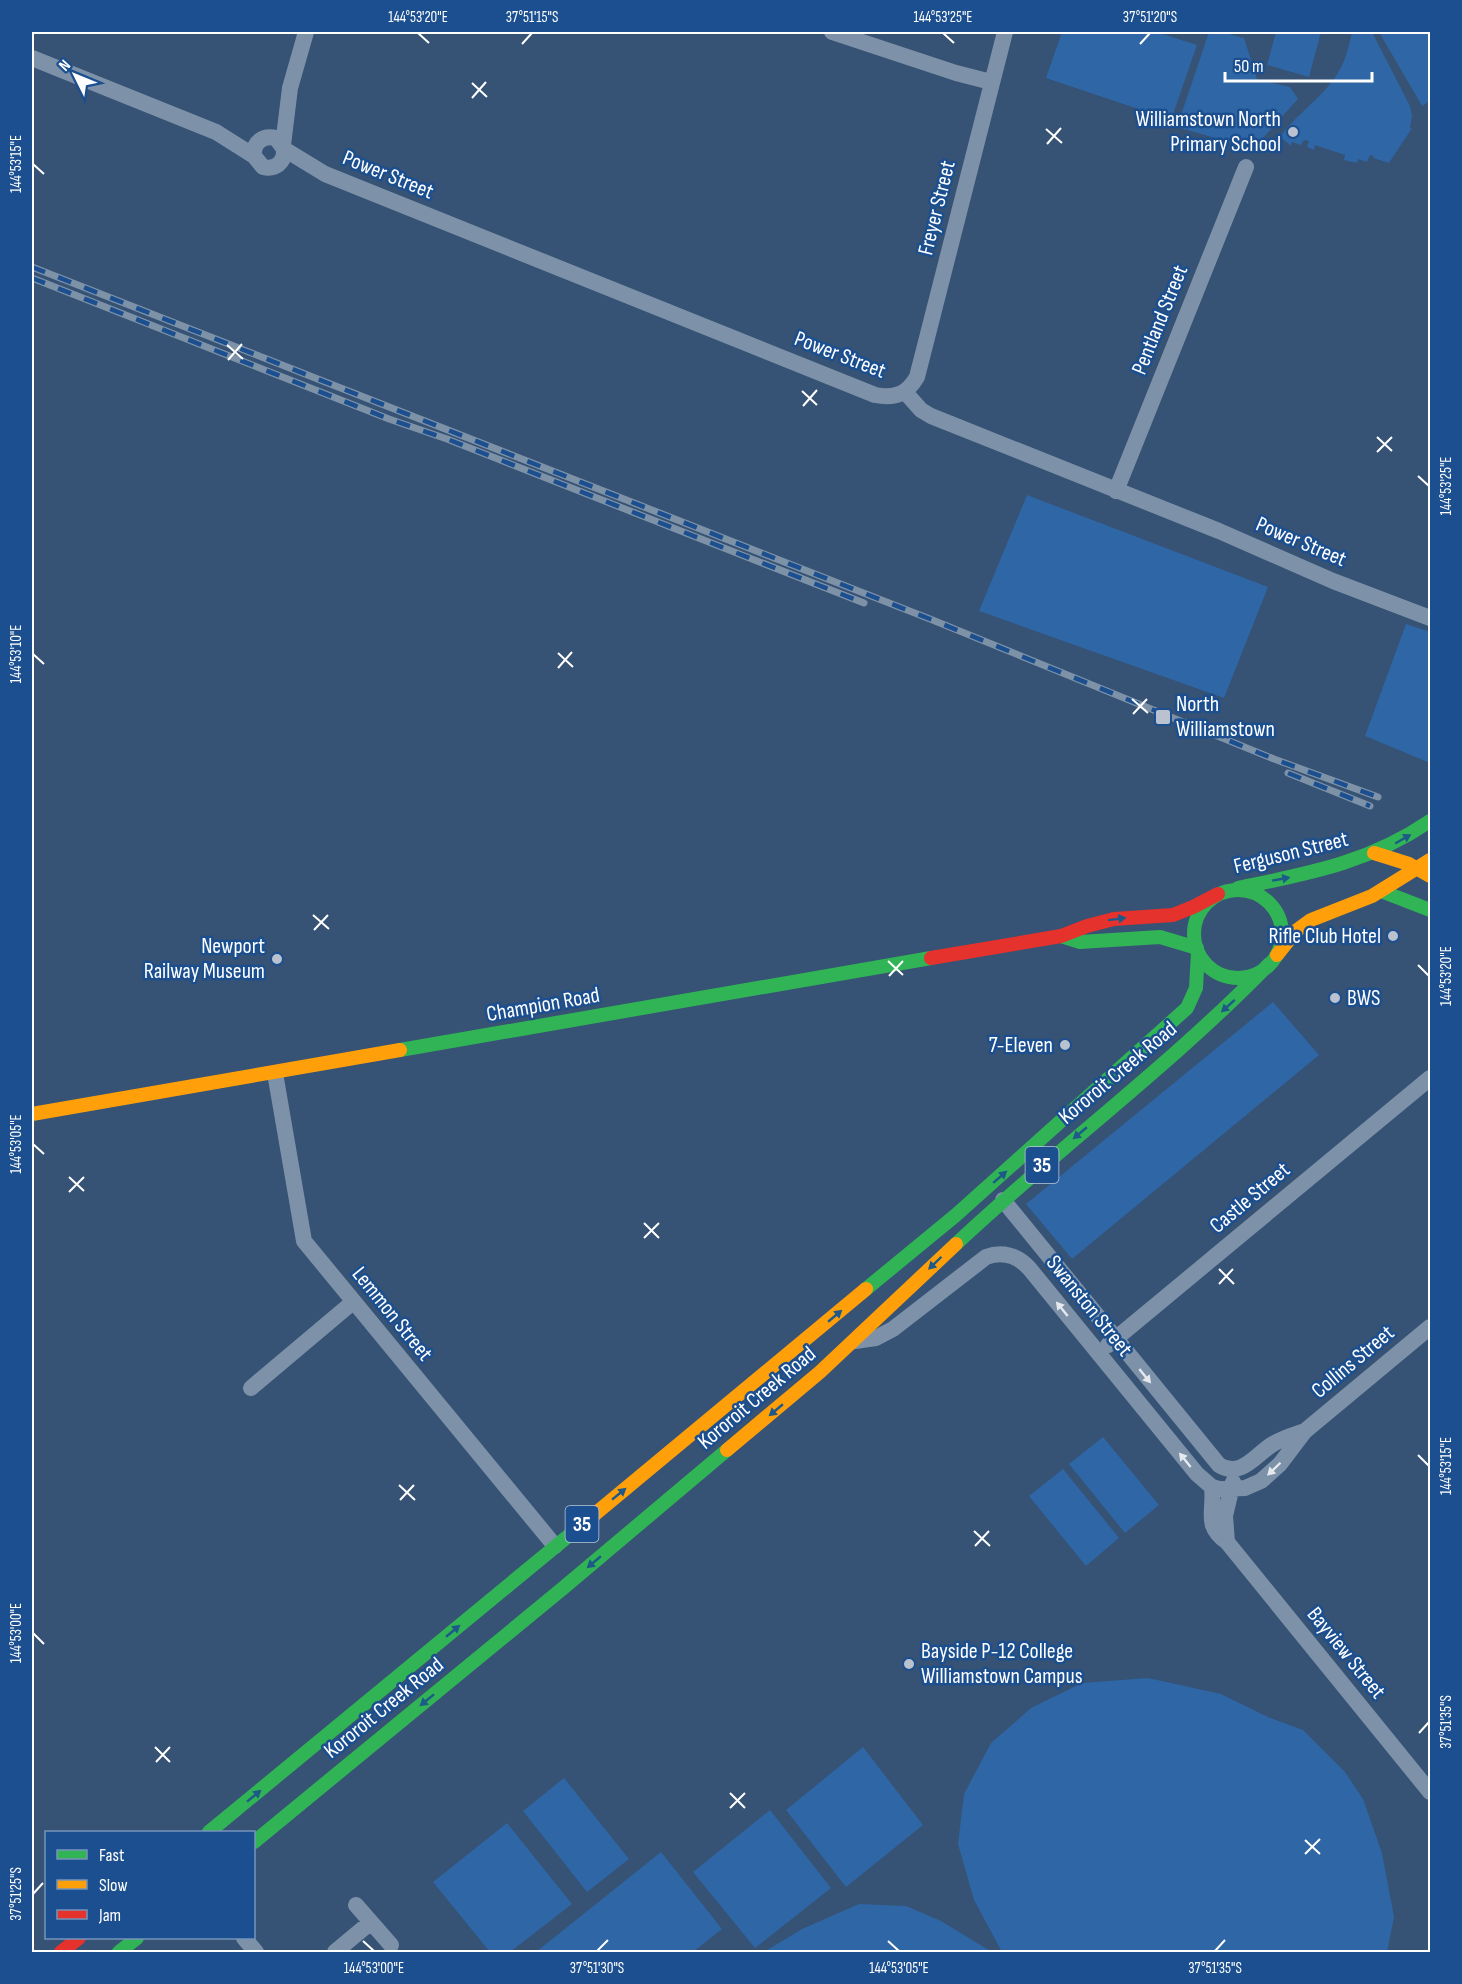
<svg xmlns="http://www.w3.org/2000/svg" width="1462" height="1984" font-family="'Sofia Sans Condensed',sans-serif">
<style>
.green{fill:#2f66a5}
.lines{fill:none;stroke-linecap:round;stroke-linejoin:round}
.street{stroke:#7d92a8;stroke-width:16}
.fast{stroke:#30b455;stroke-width:14}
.slow{stroke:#ff9f0a;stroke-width:14}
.jam{stroke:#e5322d;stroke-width:14}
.rail-casing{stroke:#7e92a7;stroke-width:7}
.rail{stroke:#1b4f8f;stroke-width:4.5;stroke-dasharray:14;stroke-linecap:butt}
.oneway{fill:#1d5989}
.oneway2{fill:#e5e9ee}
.ticks{fill:none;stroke:#fff;stroke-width:2}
.poi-dot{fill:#b9c2ce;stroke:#1b4f8f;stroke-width:2}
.labels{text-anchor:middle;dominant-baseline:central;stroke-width:5;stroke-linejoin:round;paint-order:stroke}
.shield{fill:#1b4f8f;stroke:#bbcadd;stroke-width:1.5}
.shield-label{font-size:21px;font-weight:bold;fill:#fff}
.poi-label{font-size:22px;fill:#fff;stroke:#1b4f8f;text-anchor:end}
.street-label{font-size:22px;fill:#fff;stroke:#1b4f8f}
.neatline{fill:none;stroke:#fff;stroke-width:2}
.ticks-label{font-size:15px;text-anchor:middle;fill:#fff}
</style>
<rect width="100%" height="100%" fill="#365274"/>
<path class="green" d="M1062 32H1156L1197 45 1171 120 1046 78Z
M1209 32H1221L1244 38 1257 79 1290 87 1298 99 1253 149 1177 127Z
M1276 32H1321L1309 77 1267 65Z
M1352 32H1372L1410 106 1412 116 1410 128H1412L1389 163 1373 158 1374 156 1370 155 1367 162 1358 159 1357 163 1344 160 1345 155 1315 145 1314 150 1307 147 1309 141 1304 140 1301 145 1292 142 1291 146 1280 137C1297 113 1324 97 1339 71 1346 59 1349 45 1352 32Z
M1379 32H1430V101L1422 106Z
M1027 495 1268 587 1224 698 979 611Z
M1406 624 1430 632V763L1365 736Z
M1273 1002 1319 1055 1072 1259 1026 1204Z
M1103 1437 1159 1505 1125 1533 1069 1464Z
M1063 1469 1119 1538 1086 1566 1029 1496Z
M1148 1678 1221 1694 1268 1717 1303 1730 1345 1772 1363 1799 1382 1853 1394 1917 1387 1952H1002L974 1900 958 1844 964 1794 991 1743 1031 1708 1082 1683Z
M863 1747 923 1825 846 1887 786 1810Z
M564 1778 629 1859 587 1892 523 1811Z
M770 1810 831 1888 755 1948 693 1872Z
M507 1823 572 1904 510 1952H490L433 1882Z
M661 1852 722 1929 693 1952H536Z
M859 1904 906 1906 941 1921 992 1952H764L802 1929Z"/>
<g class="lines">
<path class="street" d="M832 32 956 73 991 82
M32 58 216 132 254 156
M283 145 290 88 306 32
M284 149C285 162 276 170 263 167L254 156C253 142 263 135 276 138L284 149 325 174 875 395C895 399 907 394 917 377L1005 32
M905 392 921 410 931 416 1219 531 1333 581 1430 618
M1116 491 1246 167
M275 1073 304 1241 555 1546
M1003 1200 1219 1465C1241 1479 1256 1454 1273 1444 1283 1438 1294 1435 1305 1431
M855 1341 876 1338 893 1329 986 1257C1002 1251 1017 1255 1029 1268L1197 1474 1212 1487 1219 1489 1245 1488 1261 1481 1280 1464 1305 1431 1430 1327
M1108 1345 1430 1078
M251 1388 353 1302
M1212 1487C1215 1512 1203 1525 1227 1542L1430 1792
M1227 1542 1225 1516 1233 1482
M356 1905 391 1945
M244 1938 256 1952
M335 1952 371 1922"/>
<path class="fast" d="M1238 888C1310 873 1368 863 1430 821
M1194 934a44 44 0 1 1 88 0a44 44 0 1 1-88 0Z
M1381 891 1430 910
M1061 936 1080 942 1160 937 1197 948
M400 1050 931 958
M956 1244C1058 1148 1171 1065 1269 964
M866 1289 956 1215 1187 1008 1196 988 1198 952
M209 1832 595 1514
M254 1842 562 1589 727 1450
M119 1952 137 1938"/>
<path class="slow" d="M1374 853 1409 864 1430 876
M1277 955 1296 931 1311 920 1372 896 1430 860
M32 1114 400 1050
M727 1450 820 1372 956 1244
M595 1514 866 1289"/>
<path class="jam" d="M931 958 1061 936 1087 926 1114 919 1173 915 1193 907 1218 894
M61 1952 79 1938"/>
<g class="rail-casing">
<path id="rail" d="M32 267 930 619 1274 759 1378 797
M32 278 389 419 447 439 864 603
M1288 773 1370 806"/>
</g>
<use href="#rail" class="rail"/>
</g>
<defs><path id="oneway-solid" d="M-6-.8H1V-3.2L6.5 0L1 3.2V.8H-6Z" transform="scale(1.5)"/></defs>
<g class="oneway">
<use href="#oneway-solid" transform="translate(1403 839) rotate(-30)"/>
<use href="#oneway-solid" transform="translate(1281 879) rotate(-10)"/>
<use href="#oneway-solid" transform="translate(1117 919) rotate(-7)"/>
<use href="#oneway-solid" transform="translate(1228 1006) rotate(138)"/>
<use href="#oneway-solid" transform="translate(1080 1133) rotate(140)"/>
<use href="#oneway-solid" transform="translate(1000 1177) rotate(-41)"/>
<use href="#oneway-solid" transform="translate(935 1263) rotate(136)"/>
<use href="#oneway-solid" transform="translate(835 1316) rotate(-40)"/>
<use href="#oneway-solid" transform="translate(776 1410) rotate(140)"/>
<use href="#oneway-solid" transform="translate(619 1494) rotate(-39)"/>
<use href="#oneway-solid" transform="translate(594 1562) rotate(140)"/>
<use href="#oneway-solid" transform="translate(453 1631) rotate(-40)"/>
<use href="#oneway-solid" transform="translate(427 1700) rotate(141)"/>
<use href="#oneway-solid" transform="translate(254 1796) rotate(-39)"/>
</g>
<g class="oneway2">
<use href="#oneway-solid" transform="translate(1062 1309) rotate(-129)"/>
<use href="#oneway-solid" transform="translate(1145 1376) rotate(51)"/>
<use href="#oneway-solid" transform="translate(1185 1460) rotate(-129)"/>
<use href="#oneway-solid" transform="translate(1274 1469) rotate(136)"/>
</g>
<path class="ticks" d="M418 33 429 43M943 33 954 43M522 44 532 33M1140 44 1150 33M472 83 487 97M472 98 486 82M1046 129 1062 143M1047 144 1061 128M33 164 44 174M227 345 243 359M228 360 242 344M802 391 817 405M803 406 817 390M1377 437 1392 451M1377 452 1392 437M1418 476 1429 486M558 653 573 667M33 654 44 664M558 668 572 652M1132 699 1148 713M1133 714 1147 699M313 915 329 929M314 930 328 915M888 961 903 975M1418 965 1429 976M889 976 903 961M33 1144 44 1154M69 1177 84 1191M69 1192 84 1177M644 1223 659 1238M644 1238 659 1223M1219 1269 1234 1284M1219 1284 1233 1269M1418 1455 1429 1466M399 1485 415 1500M400 1500 414 1485M974 1531 990 1546M975 1546 989 1531M33 1633 44 1644M1419 1733 1429 1722M155 1747 170 1762M156 1762 170 1747M730 1793 745 1808M730 1808 745 1793M1305 1840 1320 1854M1305 1854 1320 1839M33 1894 43 1883M363 1941 374 1951M888 1941 899 1951M597 1951 608 1940M1215 1951 1225 1940"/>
<g class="poi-dot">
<circle cx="1293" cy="132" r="6"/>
<rect x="1155" y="709" width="16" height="16" rx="3"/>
<circle cx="1393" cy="936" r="6"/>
<circle cx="277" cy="959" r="6"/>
<circle cx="1335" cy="998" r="6"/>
<circle cx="1065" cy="1045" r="6"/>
<circle cx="909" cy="1664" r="6"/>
</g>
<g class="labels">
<g class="shield">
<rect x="1025.5" y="1147" width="33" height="36" rx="4.5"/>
<rect x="565.5" y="1506" width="33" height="36" rx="4.5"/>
</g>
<g class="shield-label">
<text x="1042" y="1165">35</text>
<text x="582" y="1524">35</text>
</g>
<g class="poi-label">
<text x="1281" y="119">Williamstown North<tspan x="1281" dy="25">Primary School</tspan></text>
<text x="1176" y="704" text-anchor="start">North<tspan x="1176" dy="25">Williamstown</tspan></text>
<text x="1381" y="936">Rifle Club Hotel</text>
<text x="265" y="946">Newport<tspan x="265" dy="25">Railway Museum</tspan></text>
<text x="1347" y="998" text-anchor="start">BWS</text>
<text x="1053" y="1045">7-Eleven</text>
<text x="921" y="1651" text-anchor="start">Bayside P-12 College<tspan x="921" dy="25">Williamstown Campus</tspan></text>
</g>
<g class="street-label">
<text transform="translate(388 175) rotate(22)">Power Street</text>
<text transform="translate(937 208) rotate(-76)">Freyer Street</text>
<text transform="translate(1160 320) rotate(-68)">Pentland Street</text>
<text transform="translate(840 355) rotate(21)">Power Street</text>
<text transform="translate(1301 542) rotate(23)">Power Street</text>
<text transform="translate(1291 853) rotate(-14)">Ferguson Street</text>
<text transform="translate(543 1005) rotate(-10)">Champion Road</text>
<text transform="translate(1118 1073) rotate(-40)">Kororoit Creek Road</text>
<text transform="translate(1250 1198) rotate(-40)">Castle Street</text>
<text transform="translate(1089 1306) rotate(51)">Swanston Street</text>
<text transform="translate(392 1314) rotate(51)">Lemmon Street</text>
<text transform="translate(1353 1362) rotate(-40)">Collins Street</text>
<text transform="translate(757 1398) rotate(-40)">Kororoit Creek Road</text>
<text transform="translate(1346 1653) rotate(51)">Bayview Street</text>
<text transform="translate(384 1708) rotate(-39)">Kororoit Creek Road</text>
</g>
</g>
<rect width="1462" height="1984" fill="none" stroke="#1b4f8f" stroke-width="66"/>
<rect x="45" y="1831" width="210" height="108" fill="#1b4f8f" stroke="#7695bc" stroke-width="1.5"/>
<rect x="57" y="1850" width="30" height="9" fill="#30b455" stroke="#7695bc" stroke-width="1.5"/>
<text x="99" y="1861" font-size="18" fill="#ffffff">Fast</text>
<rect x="57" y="1880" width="30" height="9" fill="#ff9f0a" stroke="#7695bc" stroke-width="1.5"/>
<text x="99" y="1891" font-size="18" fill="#ffffff">Slow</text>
<rect x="57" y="1910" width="30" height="9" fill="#e5322d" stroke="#7695bc" stroke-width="1.5"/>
<text x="99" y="1921" font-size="18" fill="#ffffff">Jam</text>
<g transform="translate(75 75) rotate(313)" stroke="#1b4f8f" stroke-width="4.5" paint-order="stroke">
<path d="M0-4.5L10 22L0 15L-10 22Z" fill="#ffffff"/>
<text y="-9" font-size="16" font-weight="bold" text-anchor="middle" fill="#ffffff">N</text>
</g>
<path d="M1225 72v9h147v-9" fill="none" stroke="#ffffff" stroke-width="3"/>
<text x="1234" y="72" font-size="18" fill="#ffffff" stroke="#1b4f8f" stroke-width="4.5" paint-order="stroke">50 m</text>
<rect x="33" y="33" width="1396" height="1918" class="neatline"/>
<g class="ticks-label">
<text x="418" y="22">144°53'20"E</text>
<text x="532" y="22">37°51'15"S</text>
<text x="943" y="22">144°53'25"E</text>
<text x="1150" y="22">37°51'20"S</text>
<text transform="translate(16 164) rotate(-90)" y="5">144°53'15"E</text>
<text transform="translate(1446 486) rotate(-90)" y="5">144°53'25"E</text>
<text transform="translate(16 654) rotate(-90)" y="5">144°53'10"E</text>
<text transform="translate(1446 976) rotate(-90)" y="5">144°53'20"E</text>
<text transform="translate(16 1144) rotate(-90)" y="5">144°53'05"E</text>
<text transform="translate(1446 1466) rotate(-90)" y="5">144°53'15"E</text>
<text transform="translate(16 1633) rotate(-90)" y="5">144°53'00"E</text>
<text transform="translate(1446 1722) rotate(-90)" y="5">37°51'35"S</text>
<text transform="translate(16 1894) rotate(-90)" y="5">37°51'25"S</text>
<text x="374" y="1973">144°53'00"E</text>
<text x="597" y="1973">37°51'30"S</text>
<text x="899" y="1973">144°53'05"E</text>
<text x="1215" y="1973">37°51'35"S</text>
</g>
</svg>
